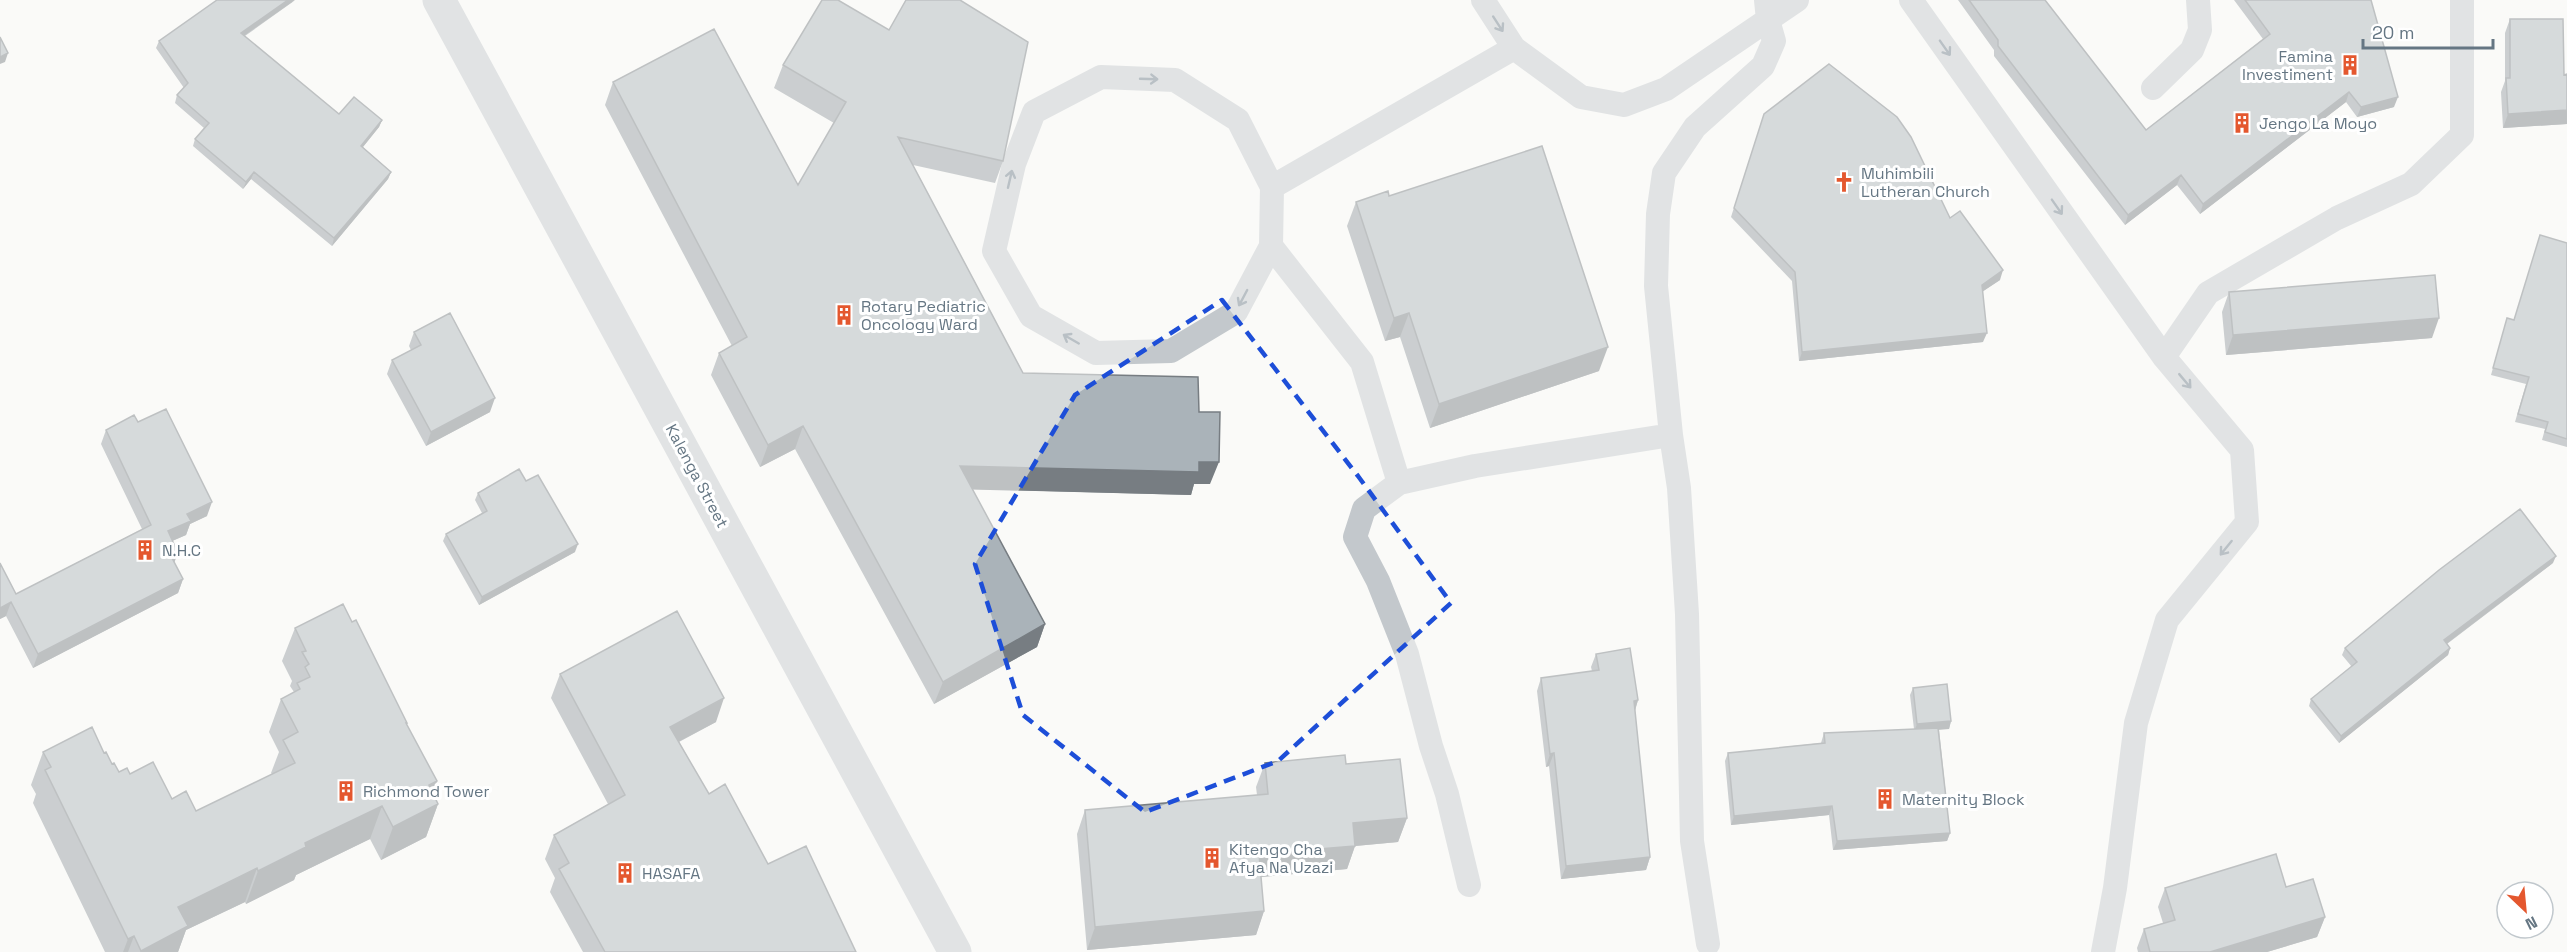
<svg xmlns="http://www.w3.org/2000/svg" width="2567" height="952" font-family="'Space Grotesk',sans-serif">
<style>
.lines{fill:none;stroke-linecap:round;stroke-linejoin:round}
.service{stroke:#c3c8cc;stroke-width:24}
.minor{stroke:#c3c8cc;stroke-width:33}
.wall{fill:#929a9f}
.shaded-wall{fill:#777d82}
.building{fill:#aab3b9;stroke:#777d82;stroke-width:1.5}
.oneway{stroke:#6a7a87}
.marked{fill:none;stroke:#1d4ed8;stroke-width:4.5;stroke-dasharray:12 8;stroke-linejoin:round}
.labels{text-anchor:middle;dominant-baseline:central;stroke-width:6;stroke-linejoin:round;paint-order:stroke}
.poi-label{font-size:16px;fill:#657683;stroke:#fff;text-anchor:start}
.street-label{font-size:16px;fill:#657683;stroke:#fff}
</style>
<rect width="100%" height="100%" fill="#fafaf8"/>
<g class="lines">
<path class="service" d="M1483 0 1514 48 1581 97 1624 105 1666 89 1797 0
M1911 0 2164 357 2242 450 2247 522 2167 620 2136 723 2115 888 2103 952
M2153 88 2192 50 2200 30 2198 0
M1272 187 1514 48
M1271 246 1236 312 1171 351 1096 353 1031 316 994 251 1014 164 1034 112 1101 77 1175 80 1238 120 1272 187 1271 246 1362 362 1399 483
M2164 357 2208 293 2337 218 2411 184 2462 135V0
M1469 885 1447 794 1431 746 1407 654 1378 581 1355 537 1364 509 1399 483 1475 466 1671 435
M1708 944 1692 841 1687 614 1679 488 1671 435 1656 286 1658 214 1664 173 1695 127 1763 66 1774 41 1768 20 1766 0"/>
<path class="minor" d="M439 0 955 952"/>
</g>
<path class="wall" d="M1958 0H2045L2146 130 2263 39 2234 0H2371L2394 107 2357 117 2346 102 2200 214 2177 185 2125 225 1994 56V50Z
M294 1 245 36 339 114 382 120 379 127 363 147 391 172 388 179 332 246 251 179 243 189 193 146 195 139 204 128 175 103 177 95 184 88 156 48 159 41Z
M2510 19 2564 75 2567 74V124L2503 128 2501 92 2505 81V33Z
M783 65 1003 161 995 183 913 165 1023 373 1199 412 1210 484H1194L1191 495 972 489 1045 624 1037 647 934 704 795 449 760 467 711 375 719 353 732 346 605 105 613 82 798 185 834 123 774 88Z
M1761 123 1950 218 2000 280 1983 291V342L1799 361 1792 281 1731 217Z
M1389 196 1599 371 1430 428 1400 337 1385 341 1347 226 1356 202Z
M2567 243V447L2542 440 2545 429 2515 422 2526 384 2491 375 2507 318 2514 320Z
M2229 292 2432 338 2226 355 2222 312Z
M414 332 490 412 426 446 387 374 392 360 411 350 409 346Z
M138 422 207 516 190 524 186 535 172 541 174 562 183 579 178 593 33 668 6 616 0 619V563L16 594 142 529 101 444 106 430Z
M526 481 575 552 479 605 443 541 446 534 482 513 475 500 478 493Z
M2553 563 2447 644 2450 648 2448 655 2339 743 2309 706 2311 699 2352 667 2342 655 2345 648Z
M295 628 406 725 437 781 433 793 438 804 426 837 381 860 370 839 296 875 294 880 246 904 245 902 186 930 178 952H105L33 803 36 794 31 785 43 752 104 753 119 772 130 774 172 799 196 811 272 774 271 773 279 752 269 732 281 699 294 692 290 686 292 681 282 661Z
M1596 654 1638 700 1635 711 1650 857 1646 870 1561 879 1549 766 1546 767 1537 691 1541 678 1592 671 1591 667Z
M560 674 716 722 679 742 709 794 768 864 856 952H583L550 892 555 878 545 859 554 835 608 804 551 698Z
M1913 688 1951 721 1949 729H1939L1950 833 1947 841 1833 850 1829 815 1731 825 1725 761 1728 753 1821 743 1824 733 1914 729 1910 695Z
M1265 763 1346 764 1407 818 1398 842 1355 846 1347 869 1261 877 1264 911 1256 935 1087 950 1077 834 1085 810 1257 795 1256 787Z
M2286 887 2325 917 2317 937 2267 952H2138L2137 948 2144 929 2163 923 2158 907 2165 888Z"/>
<path class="shaded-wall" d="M288 0H295L238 40 241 33Z
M8 53 5 62 0 64V57Z
M2349 92 2346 102 2200 214 2203 204Z
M2398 97 2394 107 2357 117 2361 107Z
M2567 110V124L2503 128 2508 114Z
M382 120 379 127 358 153 361 146Z
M254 172 251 179 243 189 246 182Z
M391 172 388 179 332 246 334 238Z
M2181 175 2177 185 2125 225 2128 215Z
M2003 270 2000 280 1979 294 1982 285Z
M1409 313 1400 337 1385 341 1394 318Z
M2439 318 2432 338 2226 355 2233 335Z
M1987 333 1983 342 1799 361 1802 352Z
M1608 347 1599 371 1430 428 1439 404Z
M495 398 490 412 426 446 431 432Z
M803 426 795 449 760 467 768 445Z
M1199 462H1219L1210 484H1194L1191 495 952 489 960 466Z
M212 502 207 516 190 524 186 535 163 545 168 531 187 514Z
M578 544 575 552 479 605 482 597Z
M178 553 173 566 171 556Z
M2556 556 2553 563 2441 648 2444 640Z
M183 579 178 593 33 668 38 654Z
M11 602 6 616 0 619V608Z
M1045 624 1037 647 934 704 943 682Z
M2450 648 2448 655 2339 743 2341 736Z
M724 698 716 722 661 751 670 727Z
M1638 700 1634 713V701Z
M1951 721 1949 729 1914 732 1917 724Z
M1554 753 1549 766 1546 767 1550 754Z
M437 781 426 810 438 804 426 837 381 860 393 827 429 785Z
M382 806 370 839 296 875 294 880 246 904 258 871 305 843Z
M1832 806 1829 815 1731 825 1734 816Z
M1407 818 1398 842 1355 846 1347 869 1250 878 1259 854 1353 823Z
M1950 833 1947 841 1833 850 1837 841Z
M1650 857 1646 870 1561 879 1566 866Z
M257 868 245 902 186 930 178 952H140L178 907Z
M1264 911 1256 935 1087 950 1095 927Z
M2325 917 2317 937 2267 952H2210Z
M134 936 128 952H123L128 939Z"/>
<path class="building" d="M217 0H288L241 33 339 114 354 97 382 120 361 146 391 172 334 238 254 172 246 182 195 139 209 123 177 95 188 83 159 41Z
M822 0H838L889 30 906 0H960L1028 42 1003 161 898 137 1023 373 1198 377 1199 412H1220L1219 462H1199V472L960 466 1045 624 943 682 803 426 768 445 719 353 747 337 613 82 714 29 798 185 846 102 783 65Z
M1969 0H2045L2146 130 2270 34 2245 0H2371L2398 97 2361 107 2349 92 2203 204 2181 175 2128 215 1998 46V40Z
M2510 19H2563L2564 75 2567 74V110L2508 114 2506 78H2510Z
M0 37 8 53 0 57Z
M1829 64 1897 117 1911 137 1950 218 1960 211 2003 270 1982 285 1987 333 1802 352 1795 272 1734 208 1764 114Z
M1542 146 1608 347 1439 404 1409 313 1394 318 1356 202 1388 191 1389 196Z
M2540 235 2567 243V439L2545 432 2548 422 2518 414 2529 377 2493 368 2507 318 2514 320Z
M2435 275 2439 318 2233 335 2229 292Z
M450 313 495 398 431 432 392 360 421 345 414 332Z
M166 409 212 502 187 514 191 521 168 531 178 553 171 556 183 579 38 654 11 602 0 608V563L16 594 151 525 106 430 134 415 138 422Z
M519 469 526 481 538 475 578 544 482 597 446 534 487 511 478 493Z
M2520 509 2556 556 2444 640 2450 648 2341 736 2311 699 2357 662 2345 648 2439 570Z
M343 604 352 622 356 620 407 723H406L437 781 429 785 438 804 393 827 382 806 305 843 306 847 258 871 257 868 178 907 188 926 141 951 134 936 128 939 45 770 51 767 43 752 92 727 104 753 106 752 112 764 114 763 119 772 127 768 130 774 153 762 172 799 186 791 196 811 295 763 283 740 298 732 281 699 300 689 297 683 310 677 305 667 309 664 302 652 306 651 295 628Z
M677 611 724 698 670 727 709 794 725 784 768 864 806 846 856 952H605L559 869 569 863 554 835 625 795 560 674Z
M1630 648 1638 700 1634 701 1650 857 1566 866 1554 753 1550 754 1541 678 1599 670 1596 654Z
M1947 684 1951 721 1917 724 1913 688Z
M1938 728 1950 833 1837 841 1832 806 1734 816 1728 753 1825 743 1824 733Z
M1345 755 1346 764 1400 759 1407 818 1353 823 1355 846 1259 854 1264 911 1095 927 1085 810 1268 794 1265 763Z
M2276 854 2286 887 2313 879 2325 917 2210 952H2150L2144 929 2175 920 2165 888Z"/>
<defs><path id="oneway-shaft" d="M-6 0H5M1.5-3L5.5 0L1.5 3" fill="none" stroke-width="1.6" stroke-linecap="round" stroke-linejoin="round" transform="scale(1.5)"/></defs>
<g class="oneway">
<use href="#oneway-shaft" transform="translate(1498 24) rotate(57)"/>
<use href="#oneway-shaft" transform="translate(1945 48) rotate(55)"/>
<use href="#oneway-shaft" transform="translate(1149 79) rotate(2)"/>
<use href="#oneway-shaft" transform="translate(1010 179) rotate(-77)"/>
<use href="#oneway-shaft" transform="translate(2057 207) rotate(55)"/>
<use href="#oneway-shaft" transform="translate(1243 298) rotate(118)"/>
<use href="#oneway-shaft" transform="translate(1071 339) rotate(-150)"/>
<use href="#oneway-shaft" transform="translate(2185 381) rotate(50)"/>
<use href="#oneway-shaft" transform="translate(2226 548) rotate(129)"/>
</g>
<path d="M0 0H2567V952H0ZM1222 300 1358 476 1451 603 1278 761 1145 812 1023 715 975 564 1075 395Z" fill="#fafaf8" fill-opacity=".55" fill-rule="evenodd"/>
<path class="marked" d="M1222 300 1358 476 1451 603 1278 761 1145 812 1023 715 975 564 1075 395Z"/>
<defs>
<g id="building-bare" transform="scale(1.62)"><path d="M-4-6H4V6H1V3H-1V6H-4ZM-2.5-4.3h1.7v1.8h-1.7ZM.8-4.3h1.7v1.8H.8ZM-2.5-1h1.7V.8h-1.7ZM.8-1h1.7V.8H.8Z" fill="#e4572e" stroke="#fff" stroke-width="2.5" paint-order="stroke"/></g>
<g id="church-bare" transform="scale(1.62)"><path d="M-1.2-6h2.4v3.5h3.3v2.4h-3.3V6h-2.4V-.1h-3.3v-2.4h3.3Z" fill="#e4572e" stroke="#fff" stroke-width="2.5" paint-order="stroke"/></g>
</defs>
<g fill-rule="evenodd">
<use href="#building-bare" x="2350" y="65"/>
<use href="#building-bare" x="2242" y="123"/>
<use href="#church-bare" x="1844" y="182"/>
<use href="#building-bare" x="844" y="315"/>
<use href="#building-bare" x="145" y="550"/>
<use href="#building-bare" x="346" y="791"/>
<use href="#building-bare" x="1885" y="799"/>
<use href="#building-bare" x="1212" y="858"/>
<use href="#building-bare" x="625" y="873"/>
</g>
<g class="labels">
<g class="poi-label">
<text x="2333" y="56" text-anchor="end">Famina<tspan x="2333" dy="18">Investiment</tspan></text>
<text x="2259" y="123">Jengo La Moyo</text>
<text x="1861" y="173">Muhimbili<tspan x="1861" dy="18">Lutheran Church</tspan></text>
<text x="861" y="306">Rotary Pediatric<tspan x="861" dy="18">Oncology Ward</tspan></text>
<text x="162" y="550">N.H.C</text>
<text x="363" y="791">Richmond Tower</text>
<text x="1902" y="799">Maternity Block</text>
<text x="1229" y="849">Kitengo Cha<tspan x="1229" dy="18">Afya Na Uzazi</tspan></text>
<text x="642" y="873">HASAFA</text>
</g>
<g class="street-label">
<text transform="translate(697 476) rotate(62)">Kalenga Street</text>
</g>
</g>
<g transform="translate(2525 910) rotate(154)"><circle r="28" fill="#ffffff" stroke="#c1c8cd" stroke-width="1.5"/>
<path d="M0-4.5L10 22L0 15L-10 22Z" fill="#e4572e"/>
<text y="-9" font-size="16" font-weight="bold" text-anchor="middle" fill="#657683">N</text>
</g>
<path d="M2363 39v9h130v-9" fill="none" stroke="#657683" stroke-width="3"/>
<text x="2372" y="39" font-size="18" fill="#657683" stroke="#ffffff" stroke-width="4.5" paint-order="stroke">20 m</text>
</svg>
